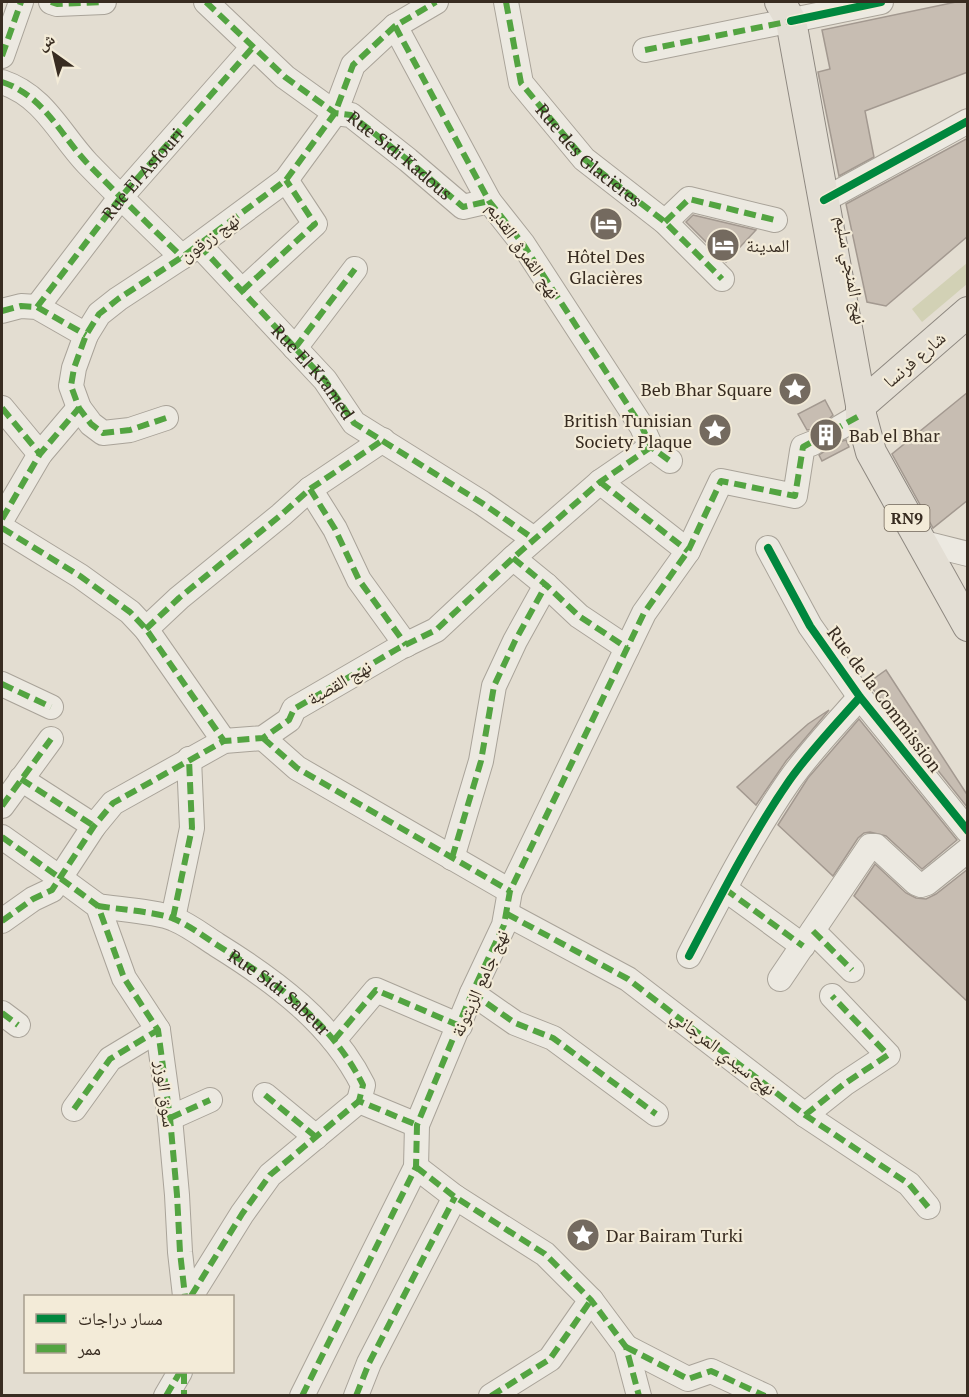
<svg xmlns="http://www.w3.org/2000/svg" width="969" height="1397" font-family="'PT Serif','Noto Naskh Arabic',serif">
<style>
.green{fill:#d2d1b5}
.building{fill:#c7bdb2;stroke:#a39990;stroke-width:1.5}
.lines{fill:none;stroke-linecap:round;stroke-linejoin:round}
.minor-casing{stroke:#a9a399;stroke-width:26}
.major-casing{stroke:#8e8880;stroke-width:32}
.minor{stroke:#ece9e1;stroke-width:24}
.major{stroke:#e3ded4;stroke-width:30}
.quiet{stroke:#53a441;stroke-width:6;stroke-dasharray:12 6;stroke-linecap:butt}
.cycleway-casing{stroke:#f3ebd8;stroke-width:11}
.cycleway{stroke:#00873e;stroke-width:8}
.labels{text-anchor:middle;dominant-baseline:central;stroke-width:4.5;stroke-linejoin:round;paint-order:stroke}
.shield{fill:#f3ebd8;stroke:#706558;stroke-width:1.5}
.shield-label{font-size:16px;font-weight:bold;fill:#382c21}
.street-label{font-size:18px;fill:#382c21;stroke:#f3ebd8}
.poi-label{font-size:18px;fill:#382c21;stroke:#f3ebd8;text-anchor:start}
</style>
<rect width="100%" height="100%" fill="#e3ddd1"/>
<path class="green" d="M967 263V284L922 322 912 309Z"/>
<path class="building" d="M956 2H968V72L865 111 874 157 839 176 818 72 830 69 822 30Z
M968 138V236L886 306 867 302 846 204Z
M693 215 756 230 726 262 686 222Z
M968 392V500L933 528 892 454Z
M825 400 833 415 826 422 825 428 826 435 833 441 839 442 846 440 849 447 822 461 819 455 825 451 827 446 826 437 821 432 816 429 807 430 798 414Z
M886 670 968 796V808L868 683Z
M829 710 786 761 756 805 737 787 808 724Z
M859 719 957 840 922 869 886 836 870 832 864 833 858 838 833 876 778 825 808 778Z
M875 864 906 893 916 898 926 899 936 894 968 869V1002L854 896Z"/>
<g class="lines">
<g class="minor-casing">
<g id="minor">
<path d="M51 2 57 4 104 2"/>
<path id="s1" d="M206 2 285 77 335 113 351 115 408 160 463 207 489 201"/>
<path d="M506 2 521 83 584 159 665 222 722 279"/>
<path d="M395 26 489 201 523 244 642 427 651 447 670 461"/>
<path d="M645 50 881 2"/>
<path d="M2 56 21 2"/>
<path d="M2 82C44 96 59 133 87 163 118 195 150 226 182 257"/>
<path d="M824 200 968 121"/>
<path d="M665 222 689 199 775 220"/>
<path id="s2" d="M199 245 325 380 354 423 482 503 534 539"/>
<path d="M242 291 315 224 286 180"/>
<path d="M37 307 120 198 253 47"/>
<path d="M2 311 21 306 37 307 86 335"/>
<path d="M295 348 355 269"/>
<path d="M2 408 40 454"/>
<path d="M166 418 130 430 103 433 91 424 79 408 71 386 74 368 86 335 99 314 118 299 182 257 286 180 335 113 353 65 395 26 436 2"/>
<path d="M839 428 861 415"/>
<path d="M600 482 688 551"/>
<path d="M310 489 335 529 359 580 406 645"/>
<path d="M2 519 40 454 79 408"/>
<path d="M2 528 80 576 130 612 146 629 224 741"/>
<path d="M920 542 968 554"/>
<path d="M768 548 810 626 860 697 968 831"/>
<path d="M513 558 546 585 579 616 627 648"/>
<path d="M146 629 179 598 281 515 310 489 383 440"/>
<path d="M2 684 51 707"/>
<path d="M263 738 297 768 510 891"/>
<path d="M21 779 94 826"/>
<path d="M2 806 51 739"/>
<path d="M2 837 60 878 98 906 124 978 158 1030 170 1118 177 1195 180 1252 185 1296"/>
<path d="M452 858 481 761 494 686 515 641 546 585"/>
<path d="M725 889 803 946"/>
<path d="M98 906C116 909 159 912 174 919 189 925 203 936 217 945 275 981 332 1023 363 1085L359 1101 417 1125"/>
<path d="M507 914 628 979 805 1115 909 1184 928 1207"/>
<path d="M173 918 192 828 189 759"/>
<path d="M2 921 33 899 52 890 94 826 113 803 224 741 263 738 289 720 294 709 399 648 436 630 513 558 600 482 651 447"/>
<path d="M813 931 852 970"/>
<path d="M689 956C720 897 751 836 789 781 810 751 836 724 860 697"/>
<path d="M780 979 870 846H876L916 883 921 885 927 883 968 850"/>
<path d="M472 993 515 1023 553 1038 656 1114"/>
<path d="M2 1013 18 1025"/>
<path d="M334 1040 376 990 460 1026"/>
<path d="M265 1095 316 1137"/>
<path d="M74 1109 110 1059 158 1030"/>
<path d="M805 1115 844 1084 888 1055 832 996"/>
<path d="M170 1118 210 1100"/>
<path d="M416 1167 455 1197 545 1254 591 1300 626 1347 639 1396"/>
<path d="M191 1296 242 1214 270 1175 359 1101"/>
<path d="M626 1347 688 1379 711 1371 765 1396"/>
<path d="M166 1396 180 1372"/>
<path d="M302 1396 416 1167 417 1125 472 993 504 925 510 891 644 613 688 551 721 481 795 496 802 451 803 447 813 443"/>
<path d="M356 1396 369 1363 455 1197"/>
<path d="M491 1396 550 1359 591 1300"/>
</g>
</g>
<g class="major-casing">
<path id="major" d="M780 2 791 21 861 405V415L871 452 968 626
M861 405 968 312"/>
</g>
<use href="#minor" class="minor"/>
<use href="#major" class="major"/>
<g class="quiet">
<path d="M51 2 57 4 104 2"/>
<path d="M206 2 285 77 335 113 351 115 408 160 463 207 489 201"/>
<path id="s3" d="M506 2 521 83 584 159 665 222 722 279"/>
<path d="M395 26 489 201 523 244 642 427 651 447 670 461"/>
<path d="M645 50 791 21"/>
<path d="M2 56 21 2"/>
<path d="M2 82C44 96 59 133 87 163 118 195 150 226 182 257"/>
<path d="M665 222 689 199 775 220"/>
<path d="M199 245 325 380 354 423 482 503 534 539"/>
<path d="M242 291 315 224 286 180"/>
<path id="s4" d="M37 307 120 198 253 47"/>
<path d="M2 311 21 306 37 307 86 335"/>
<path d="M295 348 355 269"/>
<path d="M2 408 40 454"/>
<path d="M166 418 130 430 103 433 91 424 79 408 71 386 74 368 86 335 99 314 118 299 182 257 286 180 335 113 353 65 395 26 436 2"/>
<path d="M600 482 688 551"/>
<path d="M310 489 335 529 359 580 406 645"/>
<path d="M2 519 40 454 79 408"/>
<path d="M2 528 80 576 130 612 146 629 224 741"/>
<path d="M513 558 546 585 579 616 627 648"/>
<path d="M146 629 179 598 281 515 310 489 383 440"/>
<path d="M2 684 51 707"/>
<path d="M263 738 297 768 510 891"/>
<path d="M21 779 94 826"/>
<path d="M2 806 51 739"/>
<path d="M2 837 60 878 98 906 124 978 158 1030 170 1118 177 1195 180 1252 185 1296"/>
<path d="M452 858 481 761 494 686 515 641 546 585"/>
<path d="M725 889 803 946"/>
<path id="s5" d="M98 906C116 909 159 912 174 919 189 925 203 936 217 945 275 981 332 1023 363 1085L359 1101 417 1125"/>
<path d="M507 914 628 979 805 1115 909 1184 928 1207"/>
<path d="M173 918 192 828 189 759"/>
<path d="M2 921 33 899 52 890 94 826 113 803 224 741 263 738 289 720 294 709 399 648 436 630 513 558 600 482 651 447"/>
<path d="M813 931 852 970"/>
<path d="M472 993 515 1023 553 1038 656 1114"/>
<path d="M2 1013 18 1025"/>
<path d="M334 1040 376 990 460 1026"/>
<path d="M265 1095 316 1137"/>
<path d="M74 1109 110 1059 158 1030"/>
<path d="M805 1115 844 1084 888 1055 832 996"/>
<path d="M170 1118 210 1100"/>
<path d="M416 1167 455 1197 545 1254 591 1300 626 1347 639 1396"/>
<path d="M191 1296 242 1214 270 1175 359 1101"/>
<path d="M626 1347 688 1379 711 1371 765 1396"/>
<path d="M184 1372V1396"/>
<path d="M166 1396 180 1372"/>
<path d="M302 1396 416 1167 417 1125 472 993 504 925 510 891 644 613 688 551 721 481 795 496 803 447 861 415"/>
<path d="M356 1396 369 1363 455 1197"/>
<path d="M491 1396 550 1359 591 1300"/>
</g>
<g class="cycleway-casing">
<path id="cycleway" d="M791 21 881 2
M824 200 968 121
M768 548 810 626 860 697 968 831
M689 956C720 897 751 836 789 781 810 751 836 724 860 697"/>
</g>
<use href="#cycleway" class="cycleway"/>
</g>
<defs>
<g id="hotel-disc" transform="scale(1.725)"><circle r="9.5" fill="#746a5f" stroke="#f3ebd8"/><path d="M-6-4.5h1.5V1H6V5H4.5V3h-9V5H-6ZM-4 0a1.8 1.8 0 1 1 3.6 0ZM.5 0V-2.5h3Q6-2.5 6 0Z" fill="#fff"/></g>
<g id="sight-disc" transform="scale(1.725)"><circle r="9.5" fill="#746a5f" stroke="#f3ebd8"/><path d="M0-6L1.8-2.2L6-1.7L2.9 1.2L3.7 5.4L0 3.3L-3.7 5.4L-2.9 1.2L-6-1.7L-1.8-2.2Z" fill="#fff"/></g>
<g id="building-disc" transform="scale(1.725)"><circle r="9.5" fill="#746a5f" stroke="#f3ebd8"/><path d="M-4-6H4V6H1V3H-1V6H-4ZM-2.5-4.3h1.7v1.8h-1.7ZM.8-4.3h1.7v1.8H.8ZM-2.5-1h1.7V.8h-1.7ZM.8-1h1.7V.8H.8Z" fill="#fff"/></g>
</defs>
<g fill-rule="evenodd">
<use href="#hotel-disc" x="606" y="224"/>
<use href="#hotel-disc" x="723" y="245"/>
<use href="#sight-disc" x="795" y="389"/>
<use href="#sight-disc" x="715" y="430"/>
<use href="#building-disc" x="826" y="435"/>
<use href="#sight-disc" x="583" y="1235"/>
</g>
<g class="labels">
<rect class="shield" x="884.5" y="505" width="45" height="26" rx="4.5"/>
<g class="shield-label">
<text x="907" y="518">RN9</text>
</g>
<g class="street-label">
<text stroke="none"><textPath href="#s3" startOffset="182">Rue des Glacières</textPath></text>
<text stroke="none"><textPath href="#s1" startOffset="250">Rue Sidi Kadous</textPath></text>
<text stroke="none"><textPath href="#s4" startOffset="170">Rue El Asfouri</textPath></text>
<text transform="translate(209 237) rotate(-36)">نهج زرقون</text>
<text transform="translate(524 250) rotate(55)">نهج الڨمرڨ القديم</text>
<text transform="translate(852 270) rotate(80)">نهج المنجي سليم</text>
<text transform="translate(914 359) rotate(-41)">شارع فرنسا</text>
<text stroke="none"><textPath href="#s2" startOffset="171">Rue El Kramed</textPath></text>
<text transform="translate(339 682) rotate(-30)">نهج القصبة</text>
<text transform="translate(885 699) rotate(53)">Rue de la Commission</text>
<text transform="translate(479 983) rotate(-66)">نهج جامع الزيتونة</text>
<text stroke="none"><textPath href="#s5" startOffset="206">Rue Sidi Sabeur</textPath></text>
<text transform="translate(724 1052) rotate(38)">نهج سيدي المرجاني</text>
<text transform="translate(166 1094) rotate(83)">سوق الوزر</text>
</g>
<g class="poi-label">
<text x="746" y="245">المدينة</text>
<text x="606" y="256" text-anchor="middle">Hôtel Des<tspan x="606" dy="21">Glacières</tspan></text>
<text x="772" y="389" text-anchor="end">Beb Bhar Square</text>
<text x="692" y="420" text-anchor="end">British Tunisian<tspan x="692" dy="21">Society Plaque</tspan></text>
<text x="849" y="435">Bab el Bhar</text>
<text x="606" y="1235">Dar Bairam Turki</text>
</g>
</g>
<rect width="969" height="1397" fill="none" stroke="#382c21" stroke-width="6"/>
<rect x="24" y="1295" width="210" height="78" fill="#f3ebd8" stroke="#a89f8f" stroke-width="1.5"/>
<rect x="36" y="1314" width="30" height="9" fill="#00873e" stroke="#a89f8f" stroke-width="1.5"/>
<text x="78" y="1325" font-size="18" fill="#382c21">مسار دراجات</text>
<rect x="36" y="1344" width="30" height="9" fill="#53a441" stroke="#a89f8f" stroke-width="1.5"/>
<text x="78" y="1355" font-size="18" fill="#382c21">ممر</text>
<g transform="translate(54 54) rotate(326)" stroke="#f3ebd8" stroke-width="4.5" paint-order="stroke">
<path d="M0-4.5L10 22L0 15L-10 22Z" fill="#382c21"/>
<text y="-9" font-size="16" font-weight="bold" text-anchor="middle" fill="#382c21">ش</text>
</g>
</svg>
